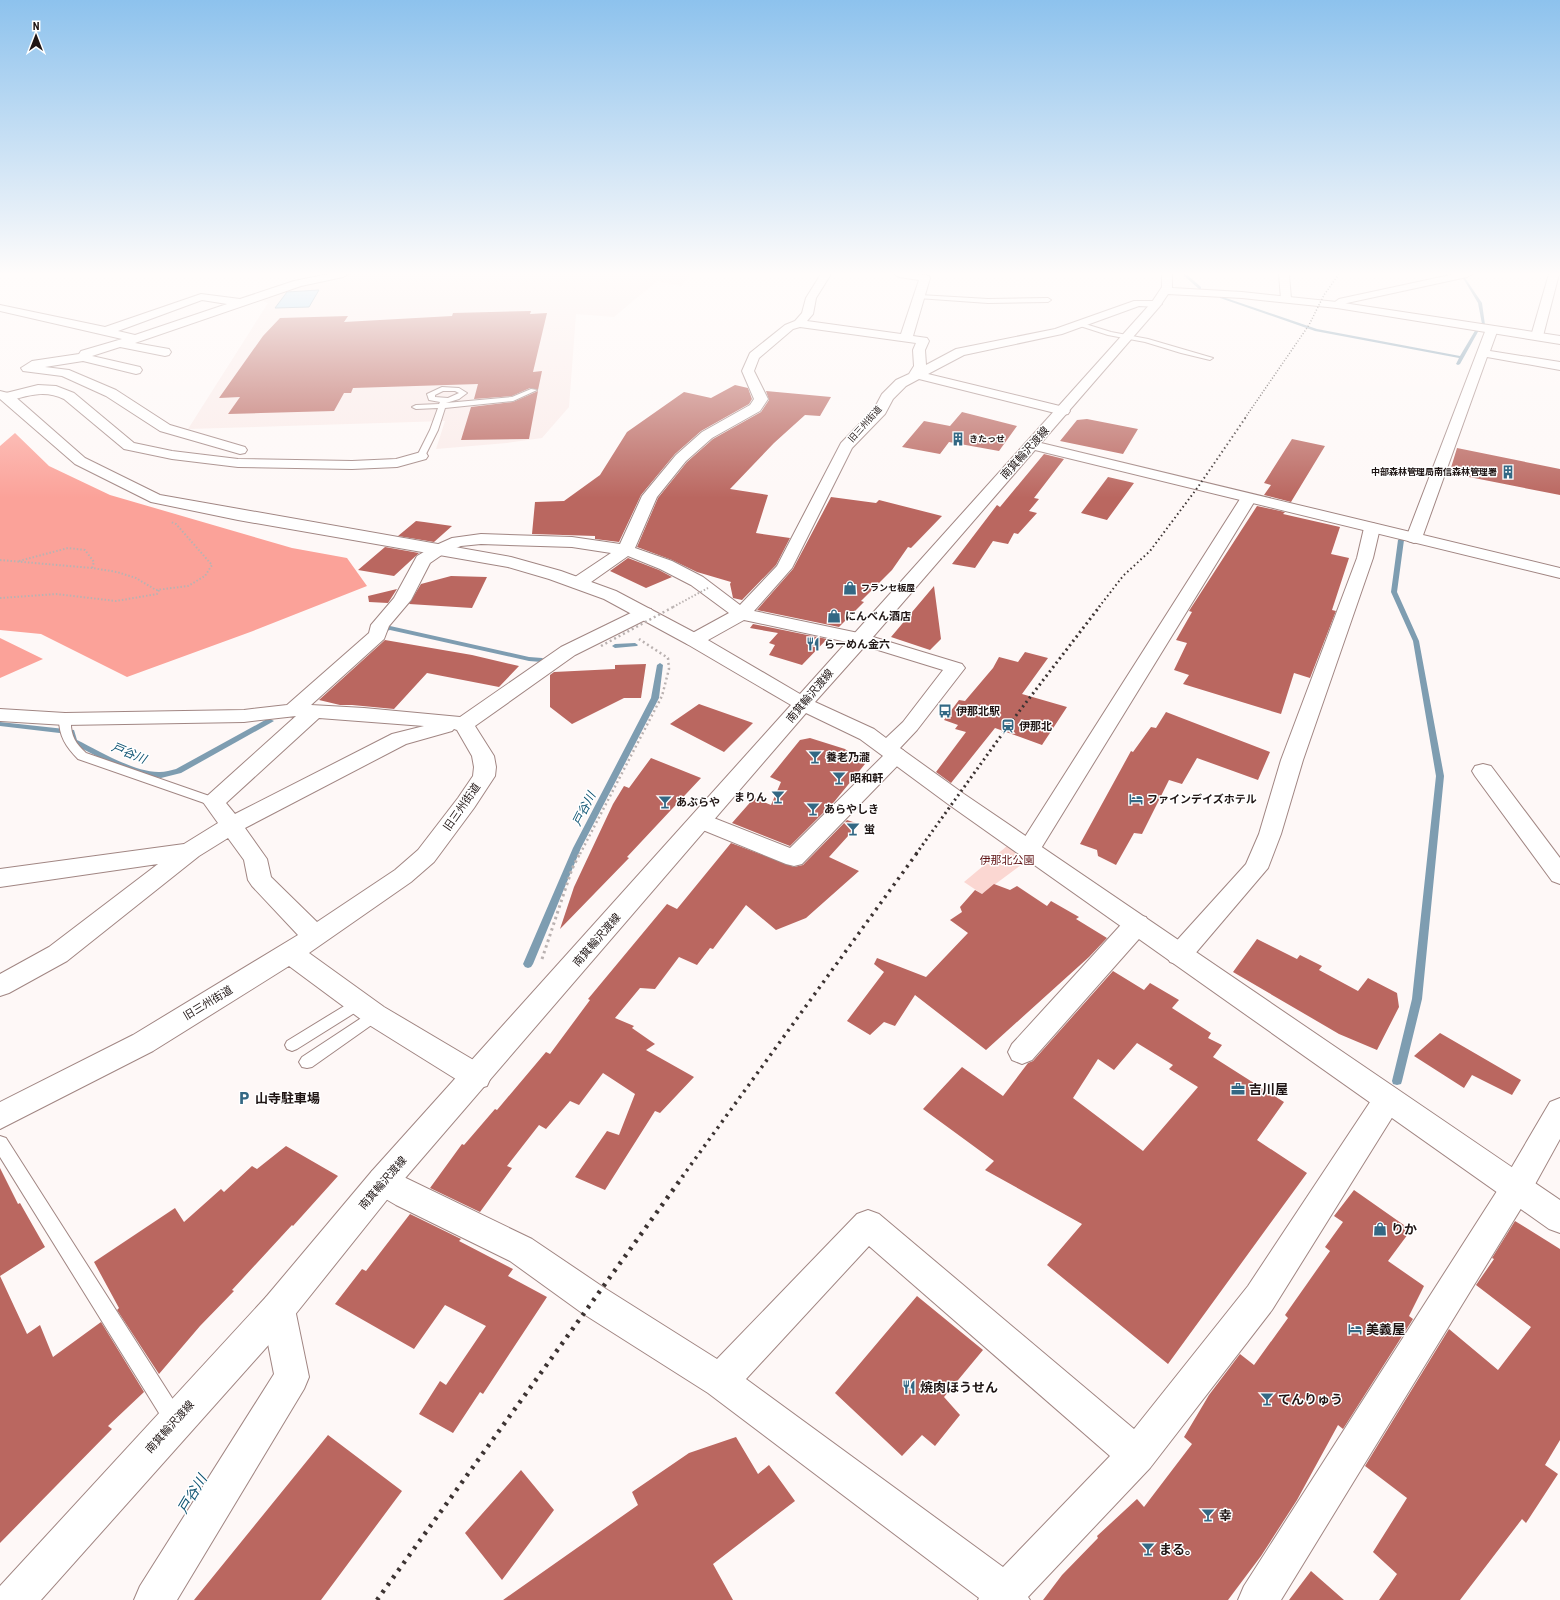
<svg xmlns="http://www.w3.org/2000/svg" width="1560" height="1600" font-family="'Roboto Condensed','Noto Sans JP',sans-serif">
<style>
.built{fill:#faebe9}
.green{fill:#fbd7d2}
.forest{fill:#fba299}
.water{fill:#a6d7f4;stroke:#7e9db1}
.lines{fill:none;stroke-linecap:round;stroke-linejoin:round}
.stream{fill:#7e9db1;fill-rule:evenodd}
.building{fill:#ba6760;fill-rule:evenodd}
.lane-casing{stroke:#a18683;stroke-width:2}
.street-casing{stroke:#a18683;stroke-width:2}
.secondary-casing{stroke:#a18683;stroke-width:2}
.path-far2{stroke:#bab2b1;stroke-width:2;stroke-dasharray:1.5 2;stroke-linecap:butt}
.path-far1{stroke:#bab2b1;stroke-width:2.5;stroke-dasharray:2 3;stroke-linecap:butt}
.path{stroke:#bab2b1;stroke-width:3;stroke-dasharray:2.5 3.5;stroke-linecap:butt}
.lane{fill:#fff;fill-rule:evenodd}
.street{fill:#fff;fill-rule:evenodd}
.secondary{fill:#fff;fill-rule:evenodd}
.rail-far4{stroke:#3c3332;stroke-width:1.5;stroke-dasharray:1 2;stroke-linecap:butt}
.rail-far3{stroke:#3c3332;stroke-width:2;stroke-dasharray:1.5 3;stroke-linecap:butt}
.rail-far2{stroke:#3c3332;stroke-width:3;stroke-dasharray:2 3.5;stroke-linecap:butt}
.rail-far1{stroke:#3c3332;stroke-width:3.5;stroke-dasharray:2.5 5;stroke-linecap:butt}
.rail{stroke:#3c3332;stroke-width:4.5;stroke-dasharray:3 6;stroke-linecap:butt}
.path-bridge-far1{stroke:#bab2b1;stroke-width:2;stroke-dasharray:1.5 2;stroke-linecap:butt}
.path-bridge{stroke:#bab2b1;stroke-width:2.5;stroke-dasharray:2 3;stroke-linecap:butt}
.labels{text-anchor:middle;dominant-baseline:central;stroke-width:3;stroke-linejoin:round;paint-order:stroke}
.far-street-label{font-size:9px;fill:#1f1514;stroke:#fff}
.far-poi-label{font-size:9px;font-weight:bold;fill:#1f1514;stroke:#fff;text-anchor:start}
.street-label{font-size:11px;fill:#1f1514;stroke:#fff}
.poi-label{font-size:11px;font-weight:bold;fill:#1f1514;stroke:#fff;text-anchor:start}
.park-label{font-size:11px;fill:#5f1213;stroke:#fff}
.water-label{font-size:12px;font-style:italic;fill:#0f5473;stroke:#fff}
.near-poi-label{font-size:13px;font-weight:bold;fill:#1f1514;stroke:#fff;text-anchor:start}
.near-water-label{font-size:14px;font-style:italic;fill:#0f5473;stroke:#fff}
</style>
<rect width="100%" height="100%" fill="#fef8f7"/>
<path class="built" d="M343 274H691L681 286 657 281 614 317 576 314 569 407 542 438 507 443 436 449 445 421 188 429 268 303 259 300 298 283Z"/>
<path class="green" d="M1007 846 1029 859 982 894 964 882Z"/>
<path class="forest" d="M15 433 49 466 110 495 292 548 347 558 367 586 253 631 127 677 41 634 0 630V446Z
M0 638 43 659 0 678Z"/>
<path class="water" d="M319 290 309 307 275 308 287 292Z"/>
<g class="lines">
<path class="stream" d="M1182 274H1186L1201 287V289H1199Z
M1463 278H1465L1482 303 1485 325 1482 324 1478 303Z
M1220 296 1317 329 1460 356 1476 329 1479 330 1460 364 1458 365 1456 364 1459 358 1315 331 1220 298Z
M1401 538 1404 540 1397 592 1419 641 1444 776 1422 999 1402 1081 1401 1084 1397 1085 1393 1084 1392 1081 1412 999 1436 776 1413 641 1391 592 1398 540Z
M390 626 529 657 542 658 545 660 542 662 529 661 390 630 378 633 375 631 376 630Z
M635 643 638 645 637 646 615 648 612 646 615 644Z
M660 663 663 665 659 698 581 848 533 964 531 967 528 968 525 967 523 964 573 848 651 698 657 665Z
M267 719H270L274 721 181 773 161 778 141 775 108 762 71 743 68 734 0 726V722L74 730 77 740C99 751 136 773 160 772 165 772 171 770 176 769Z"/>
</g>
<path class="building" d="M531 311 530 314 547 313 533 372 542 371 538 390 530 388 512 396 474 399 478 384 353 388 351 393H344L334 411 261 413 228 414 240 397 219 398 263 336 280 318 348 316 344 322 452 316 453 313Z
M735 385 748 388 752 399 749 404 701 431 675 454 641 495 619 542 595 539V536L532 534 535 502 564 501 600 475 627 432 684 392 711 398Z
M538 391 529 439 461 440 471 407 513 402Z
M766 391 831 397 820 416 805 415 774 443 730 489 768 495 756 533 790 538 776 565 742 600 733 598 730 584 731 582 697 572 672 560 637 547 658 498 687 462 713 439 761 412 769 400Z
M962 412 1017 426 999 451 949 442 940 454 902 447 924 421 950 426Z
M1087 419 1138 429 1123 454 1060 441 1077 420Z
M1292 439 1325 446 1291 502 1264 495 1271 485 1264 483Z
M1457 448 1560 469V495L1464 476 1463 473 1450 471Z
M1044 454 1064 459 1034 498 1039 499 1029 511 1037 513 1018 534 1014 533 1008 544 993 541 975 568 952 564 997 505 1000 507Z
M1108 477 1134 483 1107 520 1081 513Z
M831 497 876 503 879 500 942 516 911 548 908 547 892 570 861 601 864 602 839 627 757 610 793 569Z
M1257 506 1285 512 1283 514 1340 527 1331 554 1349 558 1332 610 1336 611 1310 678 1294 673 1281 714 1183 684 1189 675 1174 670 1187 643 1176 640 1192 612 1189 611Z
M416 521 424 522 452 526 434 542 398 536Z
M385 547 419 553 394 576 358 570Z
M628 558 659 570 672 577 646 588 610 571Z
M451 576 487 577 472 608 409 604 421 584Z
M934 586 941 639 930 650 891 637Z
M397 589 388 603 369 602 368 596Z
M753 624 827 639 802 665 769 655 775 645 769 643 778 633 750 628Z
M385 640 472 655 519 666 499 687 427 673 394 709 352 705H340L319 700Z
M1025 652 1048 658 1022 694 1067 707 1042 745 995 728 951 783 936 772 966 732 955 729 958 725 944 720 959 700 965 701 993 668 999 657 1018 662Z
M646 664 641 698H624L572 724 550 707V675L554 672 615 669V665Z
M699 704 753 723 724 752 670 724Z
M1166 712 1270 752 1258 780 1197 758 1182 784 1169 780 1142 834 1134 833 1116 865 1098 856 1097 850 1080 844 1131 751 1133 752 1151 727 1156 728Z
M810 738 845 749 865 764 834 802 790 846 732 823 754 798 771 805 781 782 770 777 800 740Z
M651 758 701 778 627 857 629 858 560 929 574 887 613 804 624 786 629 788Z
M847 820 859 824 829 857 859 871 806 918 776 930 746 905 713 949 710 948 697 965 679 957 655 989 640 988 615 1018 634 1026 632 1028 655 1044 646 1050 694 1077 660 1113 655 1111 605 1190 575 1177 607 1131 619 1135 635 1094 603 1073 579 1105 570 1101 546 1129 539 1125 507 1166 512 1168 480 1212 430 1188 462 1144 464 1145 495 1109 497 1110 546 1052 550 1054 590 1000 588 999 667 904 677 909 731 843 794 867 803 865Z
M994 884 1010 890 1017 886 1047 906 1051 901 1079 917 1076 919 1107 938 1089 957 986 1050 915 995 895 1026 884 1022 870 1035 847 1021 884 972 874 964 877 958 926 977 968 933 950 920 962 912 960 907 975 890 982 894Z
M1257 939 1297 959 1300 955 1322 966 1319 970 1358 991 1368 978 1397 993 1399 1007 1377 1050 1339 1034 1233 972Z
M1113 971 1144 990 1150 983 1179 1000 1172 1008 1211 1033 1208 1038 1222 1045 1213 1057 1284 1102 1257 1140 1307 1173 1168 1364 1047 1265 1082 1224 985 1170 994 1161 923 1109 962 1067 1003 1096 1028 1063 1033 1061ZM1137 1043 1173 1065 1169 1069 1198 1087 1143 1151 1073 1098 1098 1059 1114 1070Z
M1440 1033 1521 1080 1512 1095 1472 1075 1464 1088 1414 1056Z
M286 1146 338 1176 293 1226 292 1225 232 1290 234 1291 200 1326 159 1374 117 1310 119 1308 94 1262 175 1208 184 1222 221 1189 224 1192 252 1166 257 1169Z
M0 1168 18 1204 20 1203 45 1247 0 1276 27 1334 40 1325 53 1357 101 1322 144 1392 108 1426 112 1429 0 1543Z
M1354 1190 1411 1230 1388 1261 1424 1286 1409 1316 1413 1319 1343 1429 1338 1425 1297 1500 1261 1556 1228 1600H1043L1062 1575 1098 1538 1097 1536 1137 1499 1144 1507 1192 1444 1184 1437 1209 1395 1240 1354 1254 1365 1288 1318 1285 1315 1330 1251 1325 1247 1343 1222 1334 1216Z
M410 1214 461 1239 459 1241 513 1269 508 1276 547 1297 483 1394 480 1392 453 1433 419 1414 440 1381 446 1385 486 1326 445 1305 414 1349 335 1304 362 1269 366 1271Z
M1515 1221 1560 1249V1440L1545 1465 1558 1474 1526 1523 1522 1519 1460 1600H1379L1397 1574 1373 1552 1407 1498 1365 1466 1449 1329 1498 1370 1531 1327 1476 1285 1494 1259 1492 1258Z
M917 1296 983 1350 944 1397 960 1415 935 1446 922 1435 902 1456 835 1393Z
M328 1435 402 1491 321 1600H194Z
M736 1437 758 1474 769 1465 795 1501 713 1564 733 1600H503L638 1505 632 1492 689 1453Z
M521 1470 554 1510 502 1580 465 1533Z
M1311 1571 1344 1600H1289Z"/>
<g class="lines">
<g class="lane-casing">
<path id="lane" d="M920 295 988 299 1048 298 1051 300 1048 302 988 303 918 298V296Z
M1079 322 1111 332 1148 339 1213 358 1210 360 1181 353 1145 342 1108 335 1077 325V323Z
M442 387 459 388 467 393 459 399 446 403 512 397 531 389 537 390 513 401 445 408 438 430 425 456 418 458 417 456 430 430 438 408 416 409 412 407 416 405 439 404 440 402 429 400 427 394ZM443 391H455L459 393 448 398 435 397V395Z
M65 716 71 719C70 735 75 743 86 753L218 799 220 802 218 805H210L78 759C66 747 59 736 59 719Z
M359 997 364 999 366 1003 364 1007 297 1049 292 1051 287 1049 285 1045 287 1041Z
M375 1009 380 1011 382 1015 380 1019 312 1067 307 1068 302 1067 299 1062 302 1057Z
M0 1136 6 1138 181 1412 184 1419 181 1426 174 1429 167 1426 0 1157Z"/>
</g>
<g class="street-casing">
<path id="street" d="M329 274H348L343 277 301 286 135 343 169 349 171 352 169 355 165 356 120 347 92 356 140 367 142 370 140 373 136 374 83 361 45 367 69 370 116 390 170 425 245 447 247 450 245 453 240 454 160 431 106 396 62 376 23 371 21 368 32 361 79 354 81 351 122 339 0 311V305L105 327 201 294 240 299 294 281ZM202 300 227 304 135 335 118 331Z
M821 274H831L816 298 813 314 807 321 901 334 919 280 899 277 894 274H917L929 276 930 278 913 336 927 338 929 341 925 350 926 365 956 349 1055 329 1134 301H1156L1162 304 1156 307 1139 306 1062 334 964 355 928 374 1068 408 1070 411 1068 414 1063 415 919 379 906 386 893 399 885 414 852 448 792 568 754 611 868 635 870 639 868 643 861 645 744 620 701 644 694 646 687 644 685 640 687 636 729 613 691 585 660 569 628 556 584 587 578 588 572 587 569 583 572 579 611 553 572 547 481 544 461 546 446 552 430 563 411 600 389 626 384 639 311 705 364 708 460 717 561 647 639 609 645 608 651 609 654 613 651 617 575 655 475 726 494 756 496 767 495 776 474 808 434 862 411 882 309 953 384 1007 487 1068 491 1077 487 1086 477 1089 467 1086 366 1023 289 966 153 1051 0 1129V1102L133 1035 298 935 252 886 248 880 244 860 228 838 199 856 67 961 9 993 0 996V974L49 947 158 864 0 887V869L184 844 218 823 203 802 206 797 296 716 244 722 65 725 0 721V709L65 713 244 710 287 705 369 633 371 625 394 598 417 556 434 546 452 538 481 534 572 537 620 544 642 496 676 455 702 432 750 405 754 399 742 371 750 353 785 325 795 321 802 313 806 298ZM800 327 916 343 913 350 914 366 909 374 896 380 882 394 874 409 841 443 777 566 740 605 703 577 672 561 635 548 657 497 686 461 712 438 760 411 768 399 754 371 759 358 793 329ZM319 718 424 726 392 734 235 814 226 803ZM454 729 457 730 472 756 474 767 473 776 458 798 418 850 395 870 317 922 271 877 267 859 245 828 406 744 452 731Z
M1279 274H1289L1291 299 1290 301 1286 302 1281 299Z
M1455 274H1472L1467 277 1347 303 1337 308 1331 305 1339 299Z
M1549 274H1559L1543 336 1537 340 1531 336Z
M1492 326 1498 329 1490 351 1560 362V370L1487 357 1422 538 1420 541 1414 543 1408 541 1406 538 1486 329Z
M38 385 56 386 74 393 134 443 172 451 238 459 352 461 396 459 421 452 426 453 428 456 426 459 397 467 352 469 238 467 172 459 124 449 64 399C44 389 28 396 7 401L0 397 2 394Z
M1248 494 1253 496 1256 499 1037 855 1029 857 1021 855 1017 849 1021 843 1240 499 1243 496Z
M1372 523 1378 525 1380 528 1373 558 1303 760 1281 834 1268 868 1188 962 1179 965 1170 962 1166 955 1170 948 1246 864 1259 834 1281 760 1357 558 1364 528 1366 525Z
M896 748 903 750 907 755 903 760 802 864 794 866 786 864 693 826 690 821 693 816 701 813 790 848 889 750Z
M1483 764 1491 766 1560 858V884L1552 881 1475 776 1472 771 1475 766Z
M1137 915 1146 917 1149 924 1146 931 1032 1060 1022 1064 1012 1060 1008 1052 1012 1044 1128 917Z
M1388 1087 1398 1090 1402 1099 1398 1108 1272 1310 1150 1468 1028 1597 1030 1600H978L979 1598 708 1393 582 1313 510 1261 396 1205 372 1191 368 1181 372 1171 383 1167 532 1239 606 1289 717 1359 857 1214 868 1210 879 1214 1134 1429 1248 1286 1378 1090ZM869 1246 1110 1456 1003 1567 746 1379Z
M1560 1098V1139L1528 1197 1281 1600H1238L1244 1586 1506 1177 1550 1102Z
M278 1292 290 1297 295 1309 309 1377 304 1389 177 1600H134L140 1586 274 1374 261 1309 266 1297Z"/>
</g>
<g class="secondary-casing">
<path id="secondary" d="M1162 274H1172V288L1242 292 1337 302 1560 336V344L1337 308 1242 298 1168 294 1160 306 1041 443 1560 568V578L1035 450 873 637 962 664 965 668 917 730 900 748 964 794 1560 1200V1233L1549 1229 948 804 860 739 806 713 394 1191 290 1321 41 1600H0V1586L266 1297 372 1171 791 705 687 644 604 599 549 579 508 567 238 520 151 502 75 464 0 399V391L12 394 85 458 160 495 511 557 561 571 616 591 701 636 800 694 1152 302 1162 287ZM865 646 943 670 903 722 886 738 874 729 815 702Z"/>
</g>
<path class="path-far2" d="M0 560 92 568 117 572 136 578 156 590 188 586 205 576 212 565 176 524 171 522
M19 561 68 548 85 550 94 562 92 568
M0 598 56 594 116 601 157 594 159 590"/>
<path class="path-far1" d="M580 854 662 696 669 669 668 658 639 639"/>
<path class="path" d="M542 959 572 869 580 853"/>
<use href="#lane" class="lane"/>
<use href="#street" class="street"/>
<use href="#secondary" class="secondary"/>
<path class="rail-far4" d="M1245 418 1309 325 1324 295 1339 274"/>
<path class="rail-far3" d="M1099 607 1123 576 1150 551 1198 487 1246 417"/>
<path class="rail-far2" d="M916 854 1008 726 1100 606"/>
<path class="rail-far1" d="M682 1177 917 853"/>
<path class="rail" d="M377 1600 683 1176"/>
<path class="path-bridge-far1" d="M673 607 708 588"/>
<path class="path-bridge" d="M601 646 675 606"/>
</g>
<linearGradient id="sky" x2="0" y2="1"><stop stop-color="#8dc2ed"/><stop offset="0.55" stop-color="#fffcfb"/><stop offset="1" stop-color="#fffcfb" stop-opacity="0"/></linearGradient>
<rect width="1560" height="498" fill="url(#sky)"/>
<defs>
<g id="building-bare" transform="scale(1.08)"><path d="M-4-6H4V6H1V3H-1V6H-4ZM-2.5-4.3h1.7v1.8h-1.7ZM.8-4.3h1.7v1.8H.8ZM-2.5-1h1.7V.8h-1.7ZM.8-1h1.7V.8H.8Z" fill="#336884" stroke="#fff" stroke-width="2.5" paint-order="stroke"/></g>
<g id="shop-bare" transform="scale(1.08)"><path d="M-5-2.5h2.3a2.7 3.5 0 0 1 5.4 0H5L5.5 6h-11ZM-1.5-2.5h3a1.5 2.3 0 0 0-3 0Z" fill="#336884" stroke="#fff" stroke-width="2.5" paint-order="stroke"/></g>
<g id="restaurant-bare" transform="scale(1.08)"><path d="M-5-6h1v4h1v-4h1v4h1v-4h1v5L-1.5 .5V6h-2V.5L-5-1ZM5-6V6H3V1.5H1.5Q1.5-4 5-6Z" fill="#336884" stroke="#fff" stroke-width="2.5" paint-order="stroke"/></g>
<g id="bus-bare" transform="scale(1.08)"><path d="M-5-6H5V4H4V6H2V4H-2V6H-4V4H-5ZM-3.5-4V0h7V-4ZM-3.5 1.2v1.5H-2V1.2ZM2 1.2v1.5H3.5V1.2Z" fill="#336884" stroke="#fff" stroke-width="2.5" paint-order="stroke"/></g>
<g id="station-bare" transform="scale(1.08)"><path d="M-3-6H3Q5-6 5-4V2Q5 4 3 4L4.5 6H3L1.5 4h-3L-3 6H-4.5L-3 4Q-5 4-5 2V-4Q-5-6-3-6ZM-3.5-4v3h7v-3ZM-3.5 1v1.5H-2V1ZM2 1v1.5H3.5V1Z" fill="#336884" stroke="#fff" stroke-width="2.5" paint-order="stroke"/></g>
<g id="bar-bare" transform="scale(1.08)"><path d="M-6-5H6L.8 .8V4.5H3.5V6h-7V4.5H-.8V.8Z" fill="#336884" stroke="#fff" stroke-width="2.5" paint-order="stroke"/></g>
<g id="hotel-bare" transform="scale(1.08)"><path d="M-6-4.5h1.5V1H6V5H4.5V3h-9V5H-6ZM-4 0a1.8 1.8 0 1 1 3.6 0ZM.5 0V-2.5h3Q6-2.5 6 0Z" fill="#336884" stroke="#fff" stroke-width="2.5" paint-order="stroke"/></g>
<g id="office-bare" transform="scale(1.08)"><path d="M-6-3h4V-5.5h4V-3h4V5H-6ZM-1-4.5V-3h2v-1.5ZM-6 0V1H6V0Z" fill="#336884" stroke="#fff" stroke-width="2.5" paint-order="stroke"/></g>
<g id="parking-bare" transform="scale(1.08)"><path d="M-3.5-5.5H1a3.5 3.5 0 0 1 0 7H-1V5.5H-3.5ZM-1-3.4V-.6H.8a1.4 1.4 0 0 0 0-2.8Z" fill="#336884" stroke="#fff" stroke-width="2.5" paint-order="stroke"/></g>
</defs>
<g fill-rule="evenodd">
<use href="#building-bare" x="958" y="439"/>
<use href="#building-bare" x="1508" y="472"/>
<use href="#shop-bare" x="850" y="588"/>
<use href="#shop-bare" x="834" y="616"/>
<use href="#restaurant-bare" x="813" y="644"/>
<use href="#bus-bare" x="945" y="711"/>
<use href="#station-bare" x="1008" y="726"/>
<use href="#bar-bare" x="815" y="757"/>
<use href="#bar-bare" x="839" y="778"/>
<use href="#bar-bare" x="778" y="797"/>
<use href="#hotel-bare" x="1136" y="799"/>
<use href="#bar-bare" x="665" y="802"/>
<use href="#bar-bare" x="813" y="809"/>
<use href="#bar-bare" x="853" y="829"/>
<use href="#office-bare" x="1238" y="1089"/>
<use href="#parking-bare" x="244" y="1098"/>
<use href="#shop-bare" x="1380" y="1229"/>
<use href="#hotel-bare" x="1355" y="1329"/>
<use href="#restaurant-bare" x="909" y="1387"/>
<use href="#bar-bare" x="1267" y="1399"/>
<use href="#bar-bare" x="1208" y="1515"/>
<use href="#bar-bare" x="1148" y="1549"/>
</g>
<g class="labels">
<g class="far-street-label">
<text transform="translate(865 424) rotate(-48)">旧三州街道</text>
</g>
<g class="far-poi-label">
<text x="969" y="439">きたっせ</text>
<text x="1497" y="472" text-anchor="end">中部森林管理局南信森林管理署</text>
<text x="861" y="588">フランセ板屋</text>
</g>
<g class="street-label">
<text transform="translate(1025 453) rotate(-48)">南箕輪沢渡線</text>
<text transform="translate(810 696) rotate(-50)">南箕輪沢渡線</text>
<text transform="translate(462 807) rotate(-55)">旧三州街道</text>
<text transform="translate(597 940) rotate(-49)">南箕輪沢渡線</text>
<text transform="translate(208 1003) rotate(-31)">旧三州街道</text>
<text transform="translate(383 1183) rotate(-49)">南箕輪沢渡線</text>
<text transform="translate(170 1427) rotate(-48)">南箕輪沢渡線</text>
</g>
<g class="poi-label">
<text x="845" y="616">にんべん酒店</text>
<text x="824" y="644">らーめん金六</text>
<text x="956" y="711">伊那北駅</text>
<text x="1019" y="726">伊那北</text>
<text x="826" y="757">養老乃瀧</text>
<text x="850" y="778">昭和軒</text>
<text x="767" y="797" text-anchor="end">まりん</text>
<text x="1147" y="799">ファインデイズホテル</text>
<text x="676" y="802">あぶらや</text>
<text x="824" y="809">あらやしき</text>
<text x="864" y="829">蛍</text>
</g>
<g class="park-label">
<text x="1007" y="860">伊那北公園</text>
</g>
<g class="water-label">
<text transform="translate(129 753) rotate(22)">戸谷川</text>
<text transform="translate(584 809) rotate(-63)">戸谷川</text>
</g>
<g class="near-poi-label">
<text x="1249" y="1089">吉川屋</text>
<text x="255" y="1098">山寺駐車場</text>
<text x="1391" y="1229">りか</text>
<text x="1366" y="1329">美義屋</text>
<text x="920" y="1387">焼肉ほうせん</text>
<text x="1278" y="1399">てんりゅう</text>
<text x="1219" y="1515">幸</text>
<text x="1159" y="1549">まる。</text>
</g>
<g class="near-water-label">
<text transform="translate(192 1494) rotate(-59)">戸谷川</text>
</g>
</g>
<g transform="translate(36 36)" stroke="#ffffff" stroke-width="3" paint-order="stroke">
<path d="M0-3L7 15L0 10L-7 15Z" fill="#1f1514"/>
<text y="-6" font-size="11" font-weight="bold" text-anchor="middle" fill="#1f1514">N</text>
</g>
</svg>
